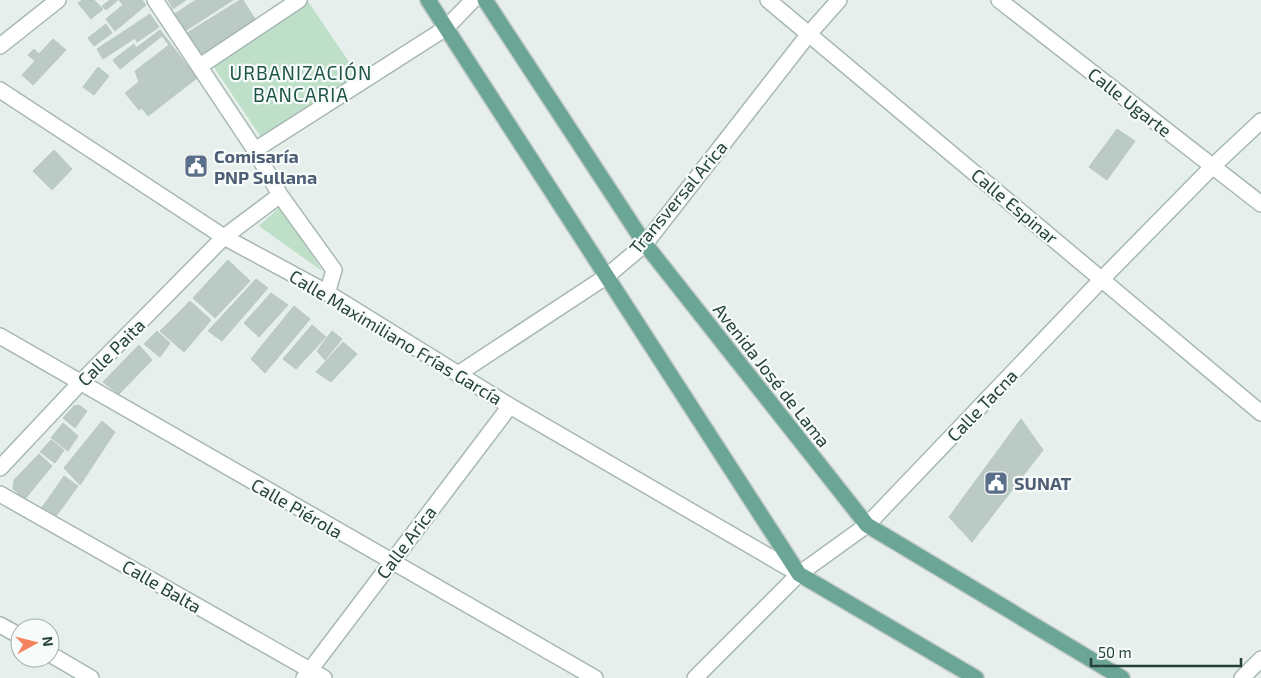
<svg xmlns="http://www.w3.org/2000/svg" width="1261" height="678" font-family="'Exo 2',sans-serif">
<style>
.green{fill:#bfe0c8}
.building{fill:#bbcac4;stroke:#b8c9c2}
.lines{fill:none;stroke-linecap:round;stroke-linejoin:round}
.minor-casing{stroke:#a8b8b2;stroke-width:18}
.major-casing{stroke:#c2cac8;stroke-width:18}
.minor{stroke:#fff;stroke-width:15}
.major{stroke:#6aa596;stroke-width:15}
.labels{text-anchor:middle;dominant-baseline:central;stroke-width:4.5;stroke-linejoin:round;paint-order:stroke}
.street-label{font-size:18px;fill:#24423a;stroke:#f7fbf9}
.service-label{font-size:18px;font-weight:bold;fill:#4e5e75;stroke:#f7fbf9;text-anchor:start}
.neighbourhood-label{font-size:19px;letter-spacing:1px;fill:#1f5548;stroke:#f7fbf9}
</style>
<rect width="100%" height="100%" fill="#e6efeb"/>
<path class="green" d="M305 0H307L358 75 263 140 211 63Z
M282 205 322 271 259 226Z"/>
<path class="building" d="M82 0H94L103 9 91 19 78 3Z
M110 0H118L106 10 102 6Z
M119 0H142L146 5 115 31 106 19 123 5Z
M168 0H186L173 9Z
M196 0H233L185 31 173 15Z
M240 0H243L258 24 204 61 187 33Z
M150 14 159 27 137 42 135 38 103 59 97 49Z
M106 24 112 33 94 46 88 38Z
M160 30 197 78 148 116 142 108 139 110 125 93 139 82 135 71 169 45 162 36 120 69 113 60 134 44 136 48Z
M53 39 66 50 33 85 22 75 35 61 28 55 34 49 39 54Z
M98 67 109 76 94 95 83 87Z
M1117 129 1135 141 1107 180 1089 167Z
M54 150 72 169 52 190 33 171Z
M228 260 250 281 215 318 193 298Z
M256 279 268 288 222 341 208 331Z
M271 293 288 305 259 337 244 323Z
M190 301 211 320 184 352 160 331Z
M294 306 310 319 265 373 251 359Z
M312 325 326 337 296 369 283 359Z
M157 331 170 343 160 357 144 344Z
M332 331 342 339 325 360 317 351Z
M343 342 357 354 331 382 316 372Z
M139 345 152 360 119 394 103 382Z
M79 405 87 411 75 428 63 418 74 406Z
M1021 419 1043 450 972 542 949 517Z
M102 421 115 432 80 485 64 468Z
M63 423 78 436 68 451 51 438Z
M51 440 64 450 55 463 40 452Z
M39 454 52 466 25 499 13 489 14 480Z
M64 476 78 486 54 519 41 509Z"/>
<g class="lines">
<g class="minor-casing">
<path id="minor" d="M155 0 255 150 280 195 334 270 329 287 326 292
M768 0 1261 413
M999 0 1261 204
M0 46 58 0
M200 66 299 0
M0 90 224 237 326 292 510 406 799 574
M255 150 446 28 473 0
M0 336 595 678
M458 374 607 276 645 244 808 35 839 0
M0 468 80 383 224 237 280 195
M0 494 324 678
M0 625 20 636
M50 654 91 678
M304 678 510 406
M695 678 799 574 867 525 1102 279 1213 166 1261 121
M1242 678 1261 659"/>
</g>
<g class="major-casing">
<path id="major" d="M428 0 799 574 976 678
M485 0 645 244 867 525 1122 678"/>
</g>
<use href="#minor" class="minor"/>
<use href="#major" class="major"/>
</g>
<defs>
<g id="civic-square" transform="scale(1.25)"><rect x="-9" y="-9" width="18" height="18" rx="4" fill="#5c6f8a" stroke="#f7fbf9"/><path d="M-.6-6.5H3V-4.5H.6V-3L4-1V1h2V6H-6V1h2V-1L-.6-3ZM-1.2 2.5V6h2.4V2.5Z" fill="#fff"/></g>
</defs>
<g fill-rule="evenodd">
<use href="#civic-square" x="196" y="166"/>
<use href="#civic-square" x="996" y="483"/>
</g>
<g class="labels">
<g class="street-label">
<text transform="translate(1130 102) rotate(38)">Calle Ugarte</text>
<text transform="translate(678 197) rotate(-50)">Transversal Arica</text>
<text transform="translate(1015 206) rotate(40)">Calle Espinar</text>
<text transform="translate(396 337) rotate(31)">Calle Maximiliano Frías García</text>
<text transform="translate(111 352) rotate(-45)">Calle Paita</text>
<text transform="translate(772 375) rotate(52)">Avenida José de Lama</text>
<text transform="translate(982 405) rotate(-46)">Calle Tacna</text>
<text transform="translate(297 508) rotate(30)">Calle Piérola</text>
<text transform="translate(406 542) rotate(-53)">Calle Arica</text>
<text transform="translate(162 586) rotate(30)">Calle Balta</text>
</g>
<g class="service-label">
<text x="214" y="156">Comisaría<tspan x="214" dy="21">PNP Sullana</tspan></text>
<text x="1014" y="483">SUNAT</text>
</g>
<g class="neighbourhood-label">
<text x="301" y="72">URBANIZACIÓN<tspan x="301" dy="22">BANCARIA</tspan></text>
</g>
</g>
<g transform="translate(35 643) rotate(83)"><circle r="24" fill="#f7fbf9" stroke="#a3b1ad"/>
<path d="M0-4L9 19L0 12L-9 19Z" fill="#f4845f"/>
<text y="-8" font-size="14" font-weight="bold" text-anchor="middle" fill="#24423a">N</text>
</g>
<path d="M1091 658v8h150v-8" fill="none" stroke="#24423a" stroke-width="2.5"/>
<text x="1098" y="658" font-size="15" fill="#24423a" stroke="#f7fbf9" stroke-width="4" paint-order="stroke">50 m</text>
</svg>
